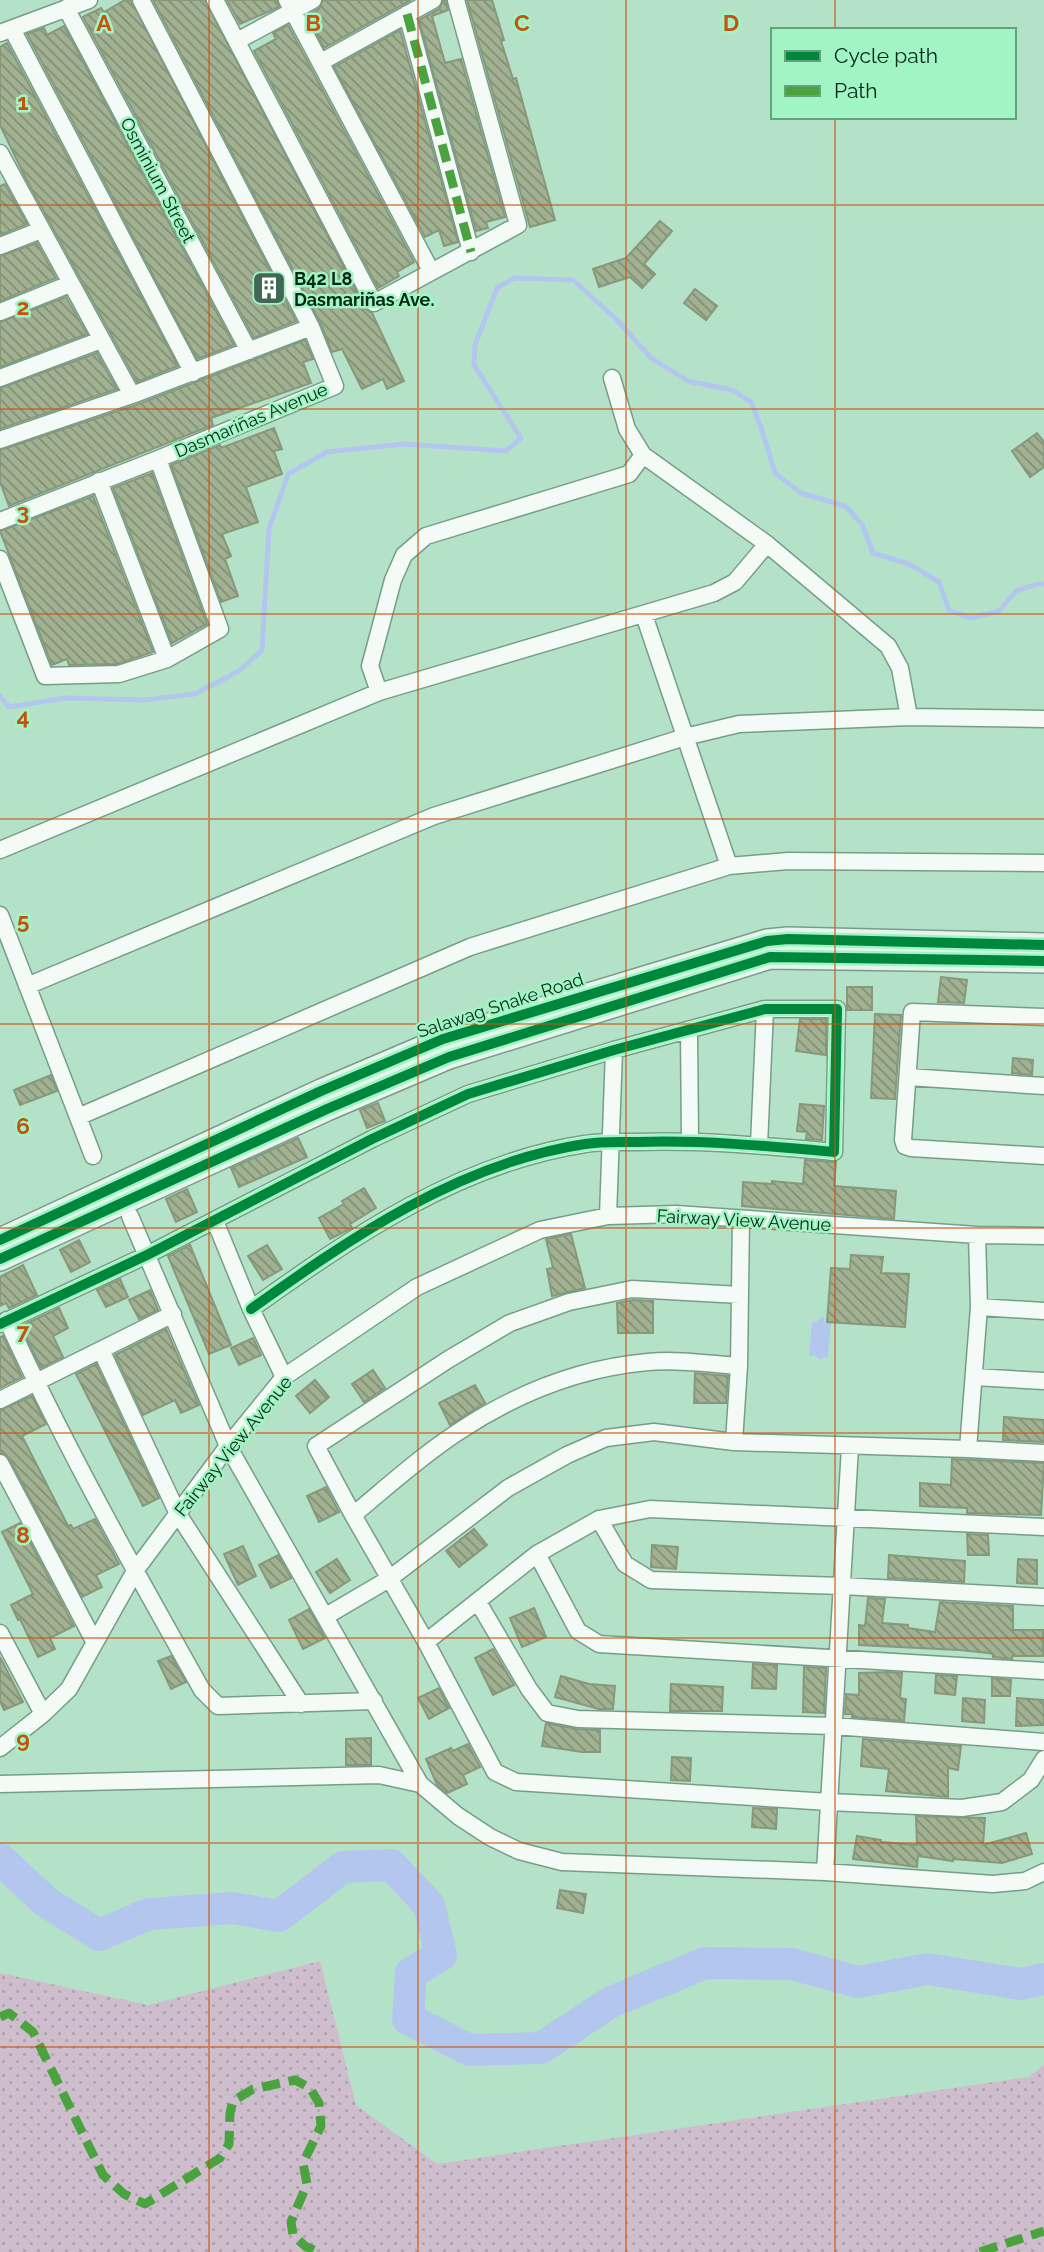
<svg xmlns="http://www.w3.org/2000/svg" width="1044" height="2252" font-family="Raleway,sans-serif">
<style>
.grass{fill:url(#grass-dots)}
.water{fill:#b3c7ee}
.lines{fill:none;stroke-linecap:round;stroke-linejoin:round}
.stream{stroke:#b3c7ee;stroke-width:5}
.river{stroke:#b3c7ee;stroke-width:32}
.building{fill:url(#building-back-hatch);stroke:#87987b;stroke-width:2}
.street-casing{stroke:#779d88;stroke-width:19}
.secondary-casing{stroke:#779d88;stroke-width:26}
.street{stroke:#f4fbf7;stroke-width:16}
.secondary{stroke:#e7f3ed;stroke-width:23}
.quiet{stroke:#4ba340;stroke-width:9;stroke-dasharray:18 9;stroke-linecap:butt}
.cycleway-casing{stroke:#a1f5c4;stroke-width:15}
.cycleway{stroke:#00873e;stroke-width:10}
.grid{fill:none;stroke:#c6520d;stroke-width:2;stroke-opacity:0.55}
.labels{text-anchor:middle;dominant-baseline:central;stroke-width:5;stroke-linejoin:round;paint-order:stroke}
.street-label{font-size:18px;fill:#032715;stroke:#a1f5c4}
.poi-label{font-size:18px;font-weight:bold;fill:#032715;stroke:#a1f5c4;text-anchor:start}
.grid-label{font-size:23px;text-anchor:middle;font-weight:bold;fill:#c6520d;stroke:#a1f5c4;stroke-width:5;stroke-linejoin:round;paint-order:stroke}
</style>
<defs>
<pattern id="grass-dots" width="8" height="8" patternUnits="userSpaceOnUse" patternTransform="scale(1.75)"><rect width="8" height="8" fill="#cebdcc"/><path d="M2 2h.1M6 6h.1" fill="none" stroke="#afa2ae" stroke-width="1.8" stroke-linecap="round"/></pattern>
<pattern id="building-back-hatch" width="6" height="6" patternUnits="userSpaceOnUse" patternTransform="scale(1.75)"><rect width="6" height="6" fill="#a1b191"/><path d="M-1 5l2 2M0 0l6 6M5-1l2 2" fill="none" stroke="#819075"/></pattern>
</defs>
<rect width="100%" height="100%" fill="#b4e2c8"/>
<path class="grass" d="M320 1961 356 2105 437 2164 1029 2077 1044 2065V2252H0V1973L148 2005Z"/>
<path class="water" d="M821 1317H824L825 1323H831L828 1357H824L821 1360 815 1356 809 1355 812 1322H817Z"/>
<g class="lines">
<path class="stream" d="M0 696 9 707 66 698 144 700 195 694 239 671 262 650 269 529 288 474 327 452 404 444 506 451 521 438 474 365 475 345 497 288 514 278 573 280 616 319 651 358 688 381 732 390 751 402 762 430 775 473 801 493 845 506 862 524 873 553 909 564 939 582 949 610 970 618 999 611 1016 591 1037 584H1044"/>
<path class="river" d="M0 1859 46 1902 99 1935 149 1914 232 1908 279 1916 343 1867 391 1865 429 1905 441 1955 411 1973 408 2019 469 2050 541 2048 611 2002 705 1963 792 1964 858 1982 928 1969 1020 1984 1044 1979"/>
</g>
<path class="building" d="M125 0H131L296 321 254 338 83 17 101 8 104 12Z
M153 0H205L365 308 372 313 404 381 387 389 383 379 362 389 342 349 332 352 320 322Z
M227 0H277L279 7 240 24Z
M323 0H411L324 48 307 15 319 9Z
M443 0H446L448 10 432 16 445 63 461 59 505 217 486 222 488 228 476 231 419 20 439 9Z
M467 0H492L504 40 501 41 513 79 516 78 555 220 530 227Z
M288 25 414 262 397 272 399 276 378 288 254 51 276 39 273 33Z
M64 26 234 345 197 359 27 34 44 28 47 35Z
M400 30 458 242 444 246 439 230 425 237 334 67Z
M7 43 178 366 137 382 25 177 0 125V47Z
M5 184 27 224 0 235V186Z
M660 221 672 231 644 264 655 274 642 288 630 277 599 287 593 269 626 258Z
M37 243 56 278 0 301V256Z
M695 289 717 306 706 320 684 303Z
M66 297 87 334 0 367V322Z
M305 340 313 359 303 362 311 383 211 418 213 425 9 506 0 482V450L136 405Z
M97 353 117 389 0 429V388Z
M274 428 282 449 274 451 282 474 246 487 258 522 222 534 231 556 225 559 238 596 221 602 171 465 220 445 221 448Z
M1037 433 1044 442V467L1030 477 1012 451Z
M152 473 207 624 172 643 113 488Z
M93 496 153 652 117 664 69 665 67 659 52 665 0 531Z
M941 977 967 980 964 1003 938 1002Z
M847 987H872V1010H847Z
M875 1014 901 1015 895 1099 871 1098Z
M800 1019H826V1055L796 1051Z
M1013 1058 1033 1060 1032 1075 1012 1073Z
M51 1075 57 1091 20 1105 14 1090Z
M378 1103 385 1121 367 1128 360 1110Z
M800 1104 824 1106 822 1140 806 1139 807 1132 797 1131Z
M298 1138 307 1157 239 1187 231 1168Z
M805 1160 836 1162 834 1186 896 1191 894 1219 742 1206 743 1182 772 1184V1181L803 1184Z
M364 1188 376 1208 350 1224 352 1228 330 1239 319 1218 344 1204 342 1201Z
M187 1189 197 1212 176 1222 166 1199Z
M571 1234 585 1288 552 1296 547 1269 553 1268 546 1239Z
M79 1240 90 1262 71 1272 60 1250Z
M190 1245 231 1345 209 1354 168 1256Z
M267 1245 282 1269 263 1280 248 1256Z
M851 1255 883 1257 881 1273 909 1274 905 1327 827 1322 831 1268 850 1269Z
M23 1265 37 1295 9 1308 6 1303 0 1306V1277Z
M120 1279 128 1297 106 1307 97 1290Z
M150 1290 158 1310 139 1319 129 1300Z
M633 1300 653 1301V1333H618L617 1303Z
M59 1308 68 1328 53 1336 63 1357 41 1368 21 1326Z
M166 1329 199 1405 181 1413 175 1400 143 1415 115 1355Z
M3 1336 22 1377 0 1388V1337Z
M253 1338 261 1355 239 1365 231 1348Z
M96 1364 159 1498 143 1506 76 1374Z
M373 1370 385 1388 364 1402 352 1384Z
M695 1373 728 1376 726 1403H694Z
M315 1380 329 1397 310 1413 296 1396Z
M475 1385 485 1403 450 1425 439 1403Z
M32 1396 46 1424 22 1436 68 1526 71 1525 73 1529 95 1519 119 1564 96 1575 102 1587 82 1597 9 1458 0 1453V1410Z
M1004 1417 1044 1420V1442L1003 1440Z
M952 1459 1044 1463 1041 1515 967 1513V1508L920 1506V1483L951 1485Z
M326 1487 339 1512 319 1522 307 1496Z
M20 1523 74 1626 50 1638 55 1649 38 1657 20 1619 18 1620 11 1605 33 1594 2 1532Z
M474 1529 487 1545 459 1567 446 1551Z
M967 1534 988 1535 989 1555H968Z
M652 1545 678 1547 676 1569 651 1567Z
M243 1546 256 1576 238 1585 224 1554Z
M278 1555 291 1578 271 1588 259 1565Z
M889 1555 965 1561 964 1582 888 1578Z
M337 1559 350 1580 330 1593 316 1572Z
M1018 1559 1037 1560V1584L1017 1583Z
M868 1598 885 1599 882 1623 908 1625V1628L935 1632 940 1602 1013 1606V1630H1043V1656H1012V1659L993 1657V1654L988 1653 959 1650 859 1645V1625L865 1626Z
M534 1608 546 1637 522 1647 510 1618Z
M309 1609 325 1638 303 1649 289 1620Z
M493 1649 514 1685 493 1695 475 1658Z
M171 1656 186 1682 171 1689 158 1661Z
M0 1657 23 1702 4 1710 0 1701Z
M753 1664 777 1665 776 1689 752 1688Z
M804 1667 826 1668 824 1713 803 1712Z
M888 1672 902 1673 900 1698 906 1699 904 1721 852 1717V1714H845L846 1694 859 1695V1673Z
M936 1675 957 1676 955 1695 935 1693Z
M561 1676 589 1684 615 1686 613 1709H599L555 1697Z
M992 1678 1011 1680 1010 1696H992Z
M671 1684 723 1687 722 1711H670Z
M439 1688 449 1708 429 1719 418 1698Z
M963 1698 985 1700 984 1723 962 1721Z
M1017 1698 1044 1700V1725L1016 1726Z
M546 1723 576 1729 600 1730V1752H582L542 1746Z
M371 1738V1765H346V1739Z
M863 1739 961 1746 958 1770 948 1768V1797L886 1791 889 1769 861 1766Z
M468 1744 480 1767 463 1775 467 1784 447 1793 437 1785 426 1759 451 1748 453 1751Z
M672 1757 691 1758 690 1781 671 1780Z
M753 1808 777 1809 776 1829 752 1827Z
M916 1816 985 1818 983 1845 1026 1833 1032 1854 1002 1863 953 1859V1861L918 1856 917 1867 853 1859 857 1836 881 1840V1842L917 1845Z
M560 1890 586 1894 583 1913 557 1908Z"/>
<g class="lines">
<g class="street-casing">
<path id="street" d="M215 0 374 303 518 225 456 0
M287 0 431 271
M66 8 249 351
M407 14 471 252
M12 29 193 373
M0 33 89 0
M237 41 313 0
M321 62 433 0
M0 153 132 395
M0 246 41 230
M0 312 70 284
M0 378 101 340
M612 378 627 429 643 455 767 544 888 646 900 668 909 717
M0 440 132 395 311 327
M99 481 167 659
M0 521 158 459 335 386 311 327 141 0
M0 559 45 676 119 674 167 659 220 629 158 459
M644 615 729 866
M379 692 370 666 393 580 404 555 426 536 629 474 643 455
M0 850 379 692 714 593 735 582 767 544
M0 915 93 1156
M27 986 434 816 685 737 739 724 909 717 1044 719
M1044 1017 912 1012 903 1140 905 1146 911 1148 1044 1156
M689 1031 690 1140
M908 1077 1044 1086
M78 1117 470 947 729 866 788 861 1044 863
M759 1145 765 1009
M130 1216 228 1446 420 1784
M608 1216 614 1050
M215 1221 251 1309 284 1377
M740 1295 632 1289 569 1302 510 1323 449 1359 316 1446 353 1515 426 1642 495 1772 516 1782 829 1802 962 1808 1002 1802 1031 1780 1044 1759
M979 1307 1044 1311
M7 1320C65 1447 134 1569 202 1690L218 1706 374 1701
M0 1324 147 1255 372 1139 468 1094 614 1050 765 1009H837L834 1152C768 1146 704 1140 638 1142 621 1142 602 1141 585 1144 459 1163 352 1237 251 1309
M101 1350 178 1514 301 1704
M974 1377 1044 1381
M0 1400 173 1314
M734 1442 739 1366 741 1219
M968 1449 979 1307 977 1235
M0 1463 94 1641
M353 1515C387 1487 421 1456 458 1432 515 1394 580 1368 648 1362 677 1359 710 1364 739 1366
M599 1519 625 1564 651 1580 842 1586 1044 1597
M537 1554 578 1631 599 1644 1044 1671
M478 1602 529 1689 547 1713 578 1719 834 1726 1044 1742
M326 1616 389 1579 508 1488 567 1455 606 1438 654 1432 734 1442 968 1449 1044 1453
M0 1633 43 1714
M426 1642 537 1554 599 1519 650 1509 1044 1527
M0 1748 43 1714 69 1689 135 1571 228 1446 284 1377 417 1287 540 1230 608 1216 676 1214 977 1235 1044 1236
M0 1784 379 1775 420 1784 458 1816 490 1837 519 1851 562 1862 825 1872 993 1884 1025 1881 1044 1872
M825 1872 850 1447"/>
</g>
<g class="secondary-casing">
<path id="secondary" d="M0 1240 321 1091 443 1039 767 941 788 939 1044 945
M0 1259 327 1109 449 1057 770 957 1044 961"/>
</g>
<use href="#street" class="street"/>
<use href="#secondary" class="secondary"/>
<path class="quiet" d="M407 14 471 252
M0 2017 9 2013 33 2032 103 2175 124 2194 145 2204 220 2158 229 2144 230 2113 233 2101 253 2089 295 2080 310 2088 319 2103 321 2126 303 2163 307 2184 291 2222 293 2235 305 2246 318 2252
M980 2252 1044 2231"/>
<g class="cycleway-casing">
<path id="cycleway" d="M0 1240 321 1091 443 1039 767 941 788 939 1044 945
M0 1259 327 1109 449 1057 770 957 1044 961
M0 1324 147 1255 372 1139 468 1094 614 1050 765 1009H837L834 1152C768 1146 704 1140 638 1142 621 1142 602 1141 585 1144 459 1163 352 1237 251 1309"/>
</g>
<use href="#cycleway" class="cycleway"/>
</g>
<path class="grid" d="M209 0V2252M418 0V2252M626 0V2252M835 0V30M835 117V2252M0 205H1044M0 409H1044M0 614H1044M0 819H1044M0 1024H1044M0 1228H1044M0 1433H1044M0 1638H1044M0 1843H1044M0 2047H1044"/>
<defs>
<g id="building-square" transform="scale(1.75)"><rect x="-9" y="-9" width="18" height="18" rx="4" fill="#416854" stroke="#a1f5c4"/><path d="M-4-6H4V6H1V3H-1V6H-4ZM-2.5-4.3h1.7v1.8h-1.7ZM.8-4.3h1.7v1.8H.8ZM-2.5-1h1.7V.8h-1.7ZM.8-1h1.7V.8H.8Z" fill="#fff"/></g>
</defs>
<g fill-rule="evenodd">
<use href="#building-square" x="269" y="288"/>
</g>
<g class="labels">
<g class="street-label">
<text transform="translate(158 180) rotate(62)">Osminium Street</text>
<text transform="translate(251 420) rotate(-23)">Dasmariñas Avenue</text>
<text transform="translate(500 1005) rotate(-18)">Salawag Snake Road</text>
<text transform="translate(744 1220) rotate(3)">Fairway View Avenue</text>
<text transform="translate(233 1446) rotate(-51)">Fairway View Avenue</text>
</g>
<g class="poi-label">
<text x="294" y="278">B42 L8<tspan x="294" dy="21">Dasmariñas Ave.</tspan></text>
</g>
</g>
<g class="grid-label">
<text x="104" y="31">A</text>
<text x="313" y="31">B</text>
<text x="522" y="31">C</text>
<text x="731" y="31">D</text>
<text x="23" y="110">1</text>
<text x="23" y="315">2</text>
<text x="23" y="520">3</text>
<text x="23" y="725">4</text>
<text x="23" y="929">5</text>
<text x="23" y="1134">6</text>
<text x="23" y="1339">7</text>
<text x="23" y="1543">8</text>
<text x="23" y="1748">9</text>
</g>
<rect x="771" y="28" width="245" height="91" fill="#a1f5c4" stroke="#62a37e" stroke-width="2"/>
<rect x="785" y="51" width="35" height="10" fill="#00873e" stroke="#62a37e" stroke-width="2"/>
<text x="834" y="63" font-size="21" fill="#032715">Cycle path</text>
<rect x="785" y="86" width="35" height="10" fill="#4ba340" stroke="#62a37e" stroke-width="2"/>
<text x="834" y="98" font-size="21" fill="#032715">Path</text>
</svg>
